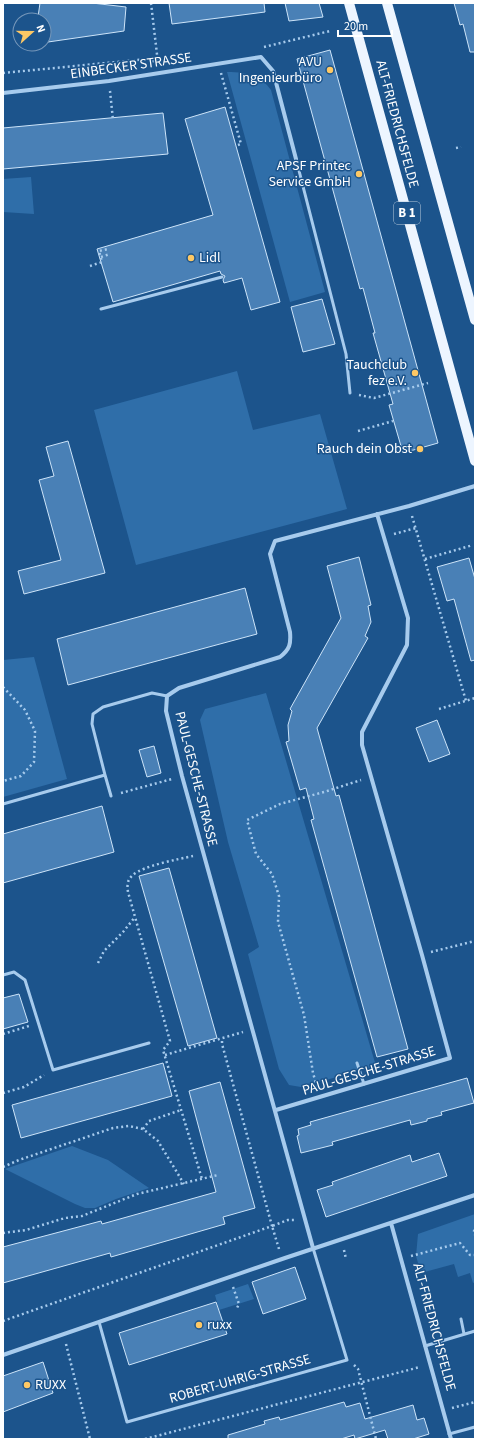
<svg xmlns="http://www.w3.org/2000/svg" width="478" height="1442" font-family="'Source Sans 3',sans-serif">
<style>
.green{fill:#2f6ea9}
.building{fill:#4980b6;stroke:#cde4f9}
.lines{fill:none;stroke-linecap:round;stroke-linejoin:round}
.path{stroke:#a7cbed;stroke-width:2.5;stroke-dasharray:2 3;stroke-linecap:butt}
.lane{stroke:#a7cbed;stroke-width:3}
.street{stroke:#a7cbed;stroke-width:4}
.primary{stroke:#edf5ff;stroke-width:10}
.poi-dot{fill:#fdc865;stroke:#1c548c;stroke-width:1.5}
.labels{text-anchor:middle;dominant-baseline:central;stroke-width:3;stroke-linejoin:round;paint-order:stroke}
.shield{fill:#1c548c;stroke:#bbccdc;stroke-width:1}
.shield-label{font-size:13px;font-weight:bold;fill:#fff}
.poi-label{font-size:14px;fill:#fff;stroke:#1c548c;text-anchor:end}
.street-label{font-size:14px;fill:#fff;stroke:#1c548c}
</style>
<rect width="100%" height="100%" fill="#1c548c"/>
<path class="green" d="M227 72C245 72 260 75 271 90L325 292 290 302Z
M31 177 34 214 3 212V179Z
M237 371 253 430 320 414 347 509 136 565 94 410Z
M34 657 67 779 3 797V660Z
M266 693 376 1066 301 1087 289 1085 279 1069 248 954 259 947 228 842 200 720 205 709Z
M72 1146 108 1160 149 1188 116 1199 95 1208H85L75 1204 5 1169Z
M475 1214V1282L473 1283 470 1273 458 1277 454 1264 421 1273 416 1256 418 1234Z
M248 1284 254 1299 219 1310 215 1295Z"/>
<path class="building" d="M40 3H92L126 7 124 31 48 42 49 27 44 26 43 18 38 17Z
M169 3H264L265 12 172 24Z
M285 3H319L323 17 289 21Z
M454 3H475V52H470L463 24 460 25Z
M330 50 438 443 403 453 389 405 393 404 373 333H375L363 288 360 289 297 59Z
M225 107 280 302 251 310 242 278 224 283 223 280 225 276 221 274 220 271 113 302 97 249 213 215 185 119Z
M163 113 168 154 3 169V128Z
M322 299 335 344 303 352 291 307Z
M68 441 105 573 24 594 18 571 61 560 39 480 54 476 46 447Z
M359 557 371 605 368 606 371 622 365 636 368 638 317 728 336 796 339 795 408 1049 377 1057 311 820 314 819 306 788 300 790 286 742 289 741 288 725 292 711 290 709 341 618 327 566Z
M469 558 475 579V660L471 661 454 599 447 601 437 567Z
M245 588 257 634 68 685 57 639Z
M437 720 450 754 429 762 416 728Z
M154 746 161 773 147 777 139 750Z
M102 806 114 852 3 883V834Z
M169 868 217 1038 188 1046 139 876Z
M19 994 28 1022 3 1029V998Z
M163 1063 172 1096 21 1138 12 1105Z
M467 1078 474 1103 441 1112 442 1115 427 1119V1121L411 1125 410 1120 332 1142 333 1145 301 1153 297 1136 299 1135 298 1129 311 1125 310 1122Z
M220 1082 255 1208 223 1217 225 1224 111 1257 110 1253 3 1283V1247L101 1221 102 1224 216 1192 189 1091Z
M439 1153 447 1176 326 1217 317 1190 333 1185 332 1182 410 1155 412 1162Z
M295 1267 306 1299 263 1314 252 1282Z
M216 1302 227 1334 129 1365 119 1333Z
M43 1362 53 1393 3 1412V1376Z
M344 1402 346 1407 360 1403 365 1419 413 1405 417 1420 424 1418 429 1434 413 1439H388L385 1430 355 1439 354 1435 341 1439H228V1435L265 1424 264 1421 279 1417 280 1420Z"/>
<g class="lines">
<path class="path" d="M151 3 158 63
M264 47 330 31
M3 73 147 59 155 62
M221 73 241 144 235 146
M110 91 113 120
M456 148 461 147
M101 257 110 254
M90 266 102 262 99 251 108 249
M359 395 374 398 428 383
M358 431 393 421
M412 516 466 701
M394 534 416 528
M425 559 473 545
M3 687 25 710 35 731 34 762 21 776 3 781
M439 709 475 698
M121 793 172 779
M193 856C179 859 142 866 133 875 127 880 127 885 128 892L170 1041 163 1050 202 1179
M431 952 475 941
M98 963 104 951 123 932 135 917
M3 1034 29 1026
M165 1055 243 1032
M317 1087 313 1073 304 1015 278 922 279 896 272 874 256 854 247 820 280 804 324 792 361 780
M3 1093 24 1087 44 1075
M143 1129 149 1121 181 1110
M3 1167 19 1160 113 1128 129 1126 143 1129 158 1141 184 1184
M475 1230 474 1231 475 1235
M3 1233 26 1230 65 1218 82 1216 137 1194 218 1175
M279 1249 272 1226 288 1220H295
M344 1250 346 1259
M411 1256 460 1243 470 1255H475
M233 1287 239 1304 237 1308
M3 1321 272 1226 222 1044V1038
M66 1344 90 1439
M354 1365 358 1369 376 1439
M452 1408 475 1402
M145 1439 420 1367"/>
<path class="lane" d="M296 159 346 354 350 393
M101 309 222 277
M105 775 111 796
M3 804 105 775 92 724 93 714 103 707 152 693 167 696
M3 975 14 972 25 980 53 1070 149 1043
M357 1063 364 1084
M461 1319 464 1334
M99 1322 127 1422 347 1360 313 1248
M425 1346 475 1331
M449 1434 475 1427"/>
<path class="street" d="M3 93 109 81 261 57 273 71 296 159
M276 1110 450 1058 422 955 362 745V732L407 645 408 618 377 514
M391 1223 451 1439
M313 1248 182 776 166 711 167 696 179 688 280 657C290 649 291 644 290 632L270 554 275 541 409 506 475 486
M3 1355 285 1258 475 1195"/>
<path class="primary" d="M349 3 475 461
M387 3 475 320"/>
</g>
<g class="poi-dot">
<circle cx="330" cy="70" r="4"/>
<circle cx="359" cy="174" r="4"/>
<circle cx="191" cy="258" r="4"/>
<circle cx="415" cy="373" r="4"/>
<circle cx="420" cy="449" r="4"/>
<circle cx="199" cy="1325" r="4"/>
<circle cx="27" cy="1385" r="4"/>
</g>
<g class="labels">
<rect class="shield" x="394" y="202" width="26" height="22" rx="3"/>
<g class="shield-label">
<text x="407" y="213">B 1</text>
</g>
<g class="poi-label">
<text x="322" y="62">AVU<tspan x="322" dy="16">Ingenieurbüro</tspan></text>
<text x="351" y="166">APSF Printec<tspan x="351" dy="16">Service GmbH</tspan></text>
<text x="199" y="258" text-anchor="start">Lidl</text>
<text x="407" y="365">Tauchclub<tspan x="407" dy="16">fez e.V.</tspan></text>
<text x="412" y="449">Rauch dein Obst</text>
<text x="207" y="1325" text-anchor="start">ruxx</text>
<text x="35" y="1385" text-anchor="start">RUXX</text>
</g>
<g class="street-label">
<text transform="translate(131 66) rotate(-8)">EINBECKER STRASSE</text>
<text transform="translate(397 124) rotate(75)">ALT-FRIEDRICHSFELDE</text>
<text transform="translate(196 779) rotate(76)">PAUL-GESCHE-STRASSE</text>
<text transform="translate(369 1071) rotate(-17)">PAUL-GESCHE-STRASSE</text>
<text transform="translate(434 1327) rotate(75)">ALT-FRIEDRICHSFELDE</text>
<text transform="translate(240 1379) rotate(-16)">ROBERT-UHRIG-STRASSE</text>
</g>
</g>
<rect width="478" height="1442" fill="none" stroke="#ffffff" stroke-width="8"/>
<g transform="translate(32 32) rotate(69)"><circle r="19" fill="#1c548c" stroke="#7798ba"/>
<path d="M0-3L7 15L0 10L-7 15Z" fill="#fdc865"/>
<text y="-6" font-size="11" font-weight="bold" text-anchor="middle" fill="#ffffff">N</text>
</g>
<path d="M338 30v6h54v-6" fill="none" stroke="#ffffff" stroke-width="2"/>
<text x="344" y="30" font-size="12" fill="#ffffff" stroke="#1c548c" stroke-width="3" paint-order="stroke">20 m</text>
</svg>
